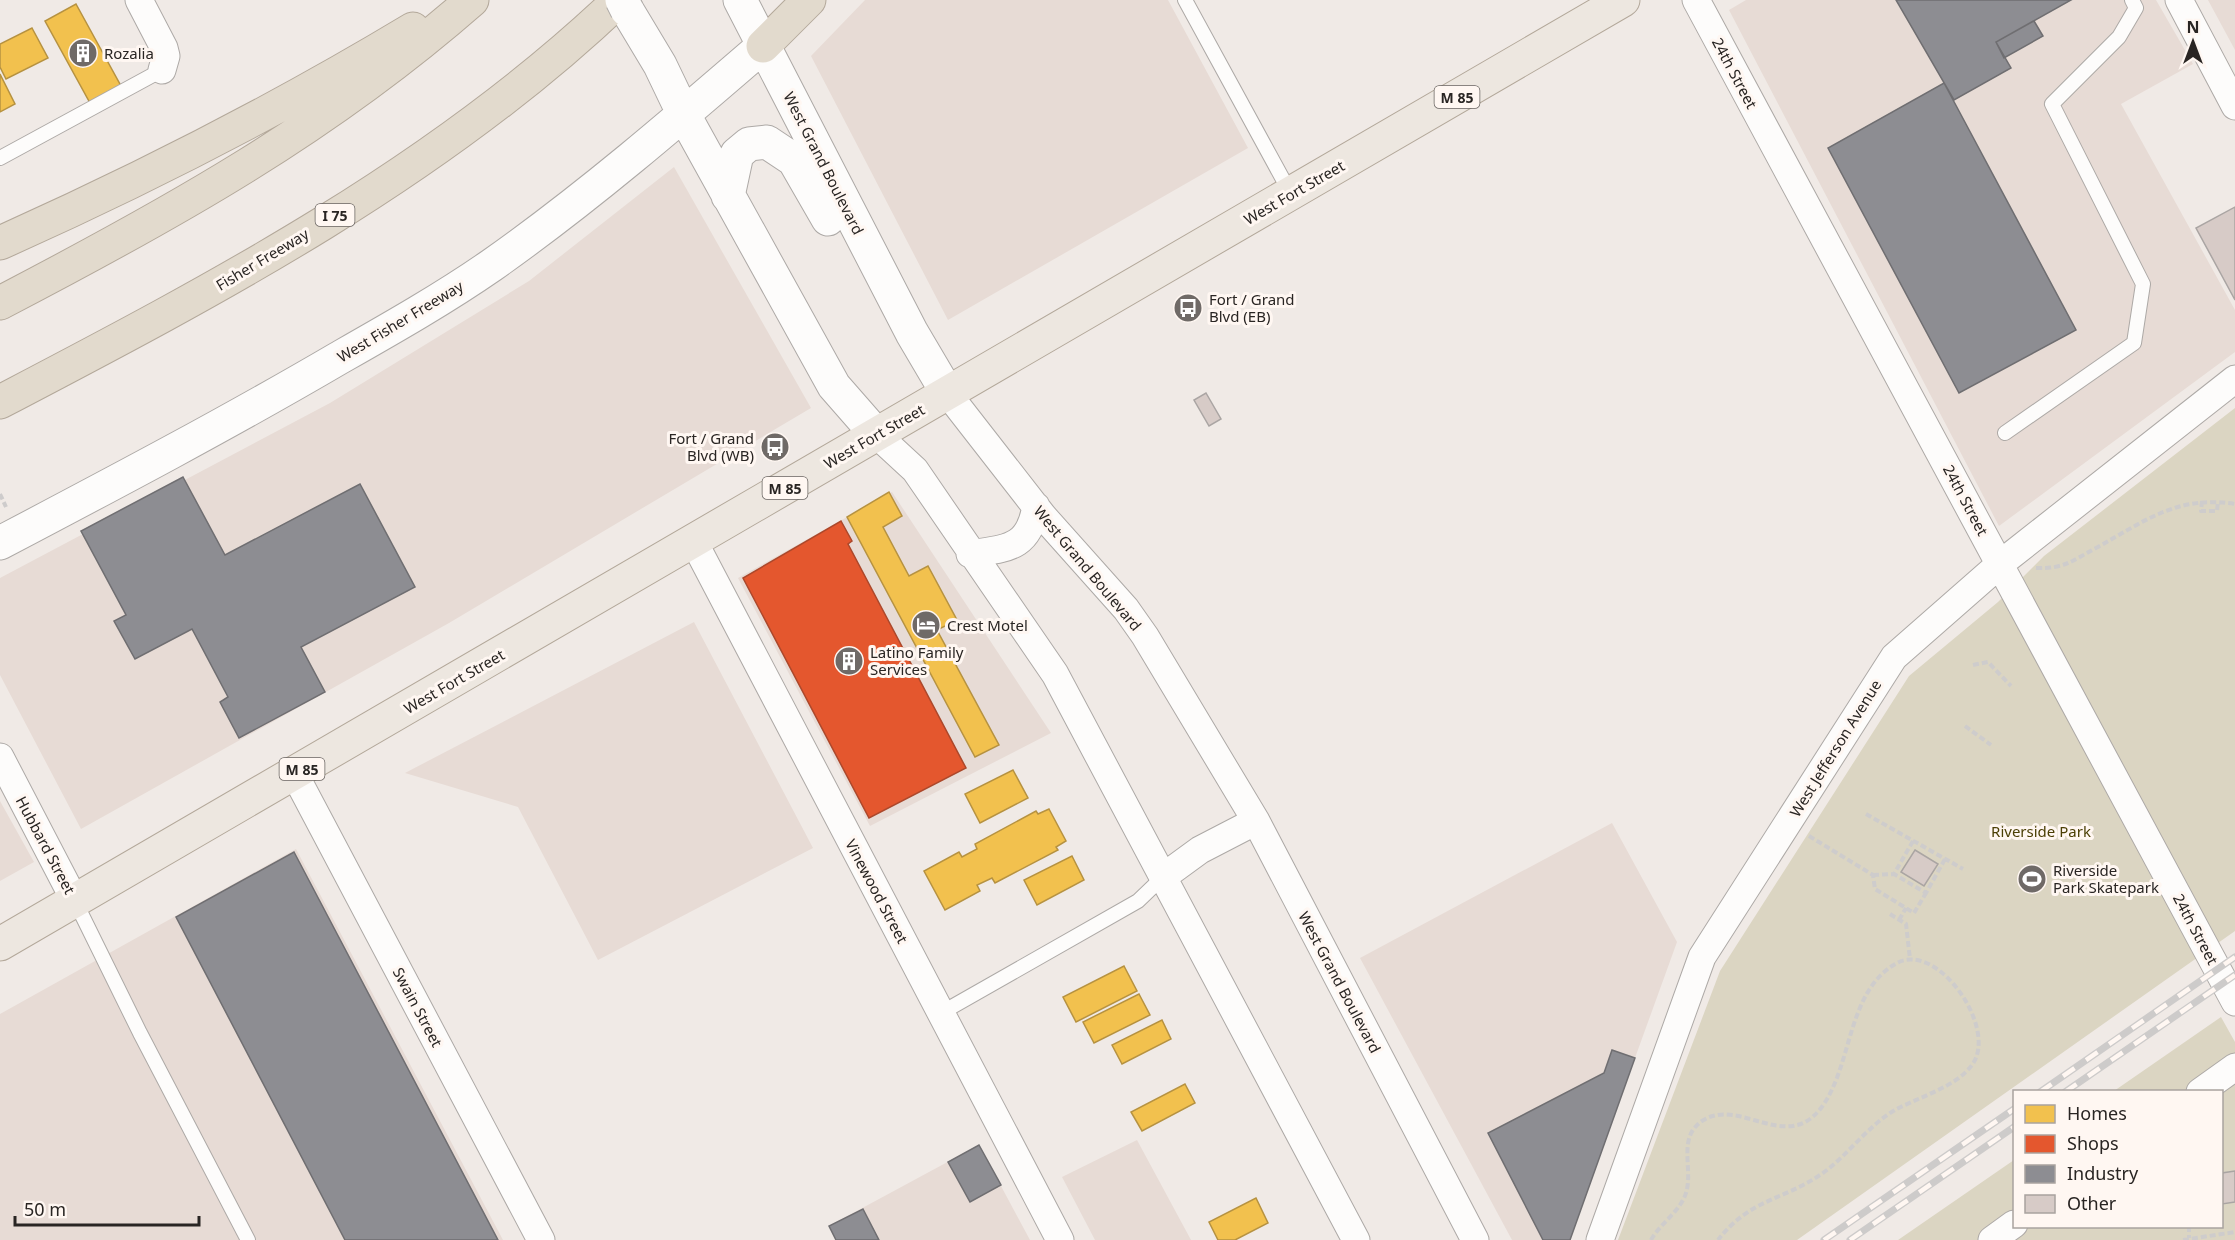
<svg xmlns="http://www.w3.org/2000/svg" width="2235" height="1240" font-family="'Noto Sans',sans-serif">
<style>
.built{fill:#e7dbd5}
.green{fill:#dbd5c2}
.homes{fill:#f2c14e;stroke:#b69241;stroke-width:1.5}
.shops{fill:#e4572e;stroke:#ac482b;stroke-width:1.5}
.industry{fill:#8d8d92;stroke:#6f6e71;stroke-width:1.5}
.building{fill:#d7cbc7;stroke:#aaa5a3;stroke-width:1.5}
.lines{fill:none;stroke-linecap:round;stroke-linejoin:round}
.service-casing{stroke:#ada9a6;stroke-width:16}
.minor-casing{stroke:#ada9a6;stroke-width:29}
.tertiary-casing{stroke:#ada9a6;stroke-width:35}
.primary-casing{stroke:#b3a89a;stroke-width:35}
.motorway-casing{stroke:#b3a89a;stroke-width:35}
.path{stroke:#cecccc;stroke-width:4;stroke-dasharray:6 3;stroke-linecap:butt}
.service{stroke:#fdfcfb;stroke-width:14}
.minor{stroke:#fdfcfb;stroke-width:27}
.tertiary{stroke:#fdfcfb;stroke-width:33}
.primary{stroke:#ede7e0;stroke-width:33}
.motorway{stroke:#e2dacd;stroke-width:33}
.rail-casing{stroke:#cdcbca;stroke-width:7}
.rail{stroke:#fff7f2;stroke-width:4.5;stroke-dasharray:14;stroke-linecap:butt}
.tertiary-bridge-casing{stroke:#ada9a6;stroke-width:35;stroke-linecap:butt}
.tertiary-bridge{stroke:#fdfcfb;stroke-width:33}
.labels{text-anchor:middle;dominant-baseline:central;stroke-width:6;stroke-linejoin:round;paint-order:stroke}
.shield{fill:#fff7f2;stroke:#696461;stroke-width:1.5}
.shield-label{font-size:14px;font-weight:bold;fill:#292523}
.poi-label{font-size:15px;fill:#292523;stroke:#fff7f2;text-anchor:start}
.street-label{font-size:15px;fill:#292523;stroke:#fff7f2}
.park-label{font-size:15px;fill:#4b3f05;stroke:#fff7f2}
</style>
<rect width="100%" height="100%" fill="#f0eae6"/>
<path class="built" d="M865 0H1168L1248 148 948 320 811 56Z
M1746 0H2156L2193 64 2121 104 2235 310V352L1999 526 1729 10Z
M2208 0H2235V50Z
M674 167 811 408 449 623 81 829 0 675V578L330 403 529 281Z
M892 492 1051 733 870 826 738 578Z
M694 622 813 848 598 960 518 807 405 773Z
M0 801 34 862 0 881Z
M1612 823 1677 942 1569 1240H1512L1360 958Z
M296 849 503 1240H0V1014Z
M1137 1140 1191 1240H1095L1062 1177Z
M979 1145 1030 1240H836L829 1226Z"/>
<path class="green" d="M2235 408V931L1797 1240H1618L1720 971 1909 676 1998 602 2044 556Z
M2221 1017 2235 1042V1240H1898L2014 1160V1226H2222V1092L2114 1091Z"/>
<path class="homes" d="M76 4 121 86 90 103 45 21Z
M32 28 48 58 6 79 0 67V44Z
M0 74 15 104 0 112Z
M889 492 902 516 883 527 909 576 928 566 957 620 937 630 999 745 975 757 847 517Z
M1013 770 1028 798 980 823 965 794Z
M1049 809 1066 841 1056 847 1058 850 995 883 992 878 977 885 980 891 945 910 924 871 959 852 962 857 977 849 975 844 1036 811 1038 814Z
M1072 856 1084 880 1037 905 1024 880Z
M1124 966 1137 991 1076 1022 1063 997Z
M1139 994 1150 1015 1094 1043 1083 1022Z
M1162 1020 1171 1039 1122 1064 1112 1045Z
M1185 1084 1195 1103 1142 1131 1131 1112Z
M1256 1198 1268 1223 1235 1240H1218L1209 1222Z"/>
<path class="shops" d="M841 521 852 541 848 544 966 768 869 818 743 578Z"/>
<path class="industry" d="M1896 0H2071L1996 42 2011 68 1954 100Z
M2034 21 2043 36 2004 58 1996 42Z
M1944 83 2076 330 1959 393 1828 148Z
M183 477 225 555 360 484 415 587 301 647 325 692 239 738 220 702 228 697 192 629 135 659 114 621 126 615 81 531Z
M294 852 498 1240H345L176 917Z
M1612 1050 1635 1058 1570 1240H1543L1488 1133 1604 1073Z
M979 1145 1001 1185 970 1202 948 1162Z
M863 1209 879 1240H836L829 1226Z"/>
<path class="building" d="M2235 207V300L2196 228Z
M1206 393 1221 419 1209 426 1194 400Z
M1915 850 1938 864 1924 886 1901 872Z
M2235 1171V1202L2222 1204V1173Z"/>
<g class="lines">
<g class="service-casing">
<path id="service" d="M1185 0 1291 194
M0 158 162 70
M2005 433 2134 343 2143 284 2052 104 2119 37 2136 8 2132 0
M75 901 140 1033 248 1240
M941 1013 1138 901 1163 877"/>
</g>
<g class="minor-casing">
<path id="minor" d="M139 0 164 48 166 56 162 70
M1696 0 2235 1002
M2179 0 2235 106
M948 394 1043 516 1126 609 1145 636 1256 821 1475 1240
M876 434 915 470 1055 674 1356 1240
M694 542 1060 1240
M970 554C1007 548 1029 549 1036 506
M0 757 75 901
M294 773 541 1240
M1163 877 1200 850 1256 821
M2200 1092 2235 1067
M1600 1240 1702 957 1894 657 2000 564 2235 379
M1992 1240 2014 1224"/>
</g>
<g class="tertiary-casing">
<path id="tertiary" d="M740 0 912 333 948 394
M627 10 660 65 684 115 834 386 876 434
M728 196 737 154 749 144 767 142 794 160 828 219
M0 543C114 483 228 423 339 358 390 329 443 299 492 265 587 198 675 122 763 46"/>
</g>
<g class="primary-casing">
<path id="primary" d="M0 944 1623 0"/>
</g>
<g class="motorway-casing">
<path id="motorway" d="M763 46 809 0
M0 243C141 180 280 109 413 29
M0 303C171 214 326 128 472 0
M0 402C218 288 439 172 619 0"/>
</g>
<path class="path" d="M0 494 6 507
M2202 501 2201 511H2217L2218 502
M2036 568C2064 569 2072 561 2096 548 2145 521 2177 495 2235 504
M1973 665 1988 662 2011 686
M1965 726 1991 745
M1866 814 1963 869
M1809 836 1873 875 1875 889 1914 913 1926 893
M1913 841 1894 874 1926 893 1945 859
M1873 875 1894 874
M1890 914 1906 924 1910 959
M1899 920 1906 908
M2189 1226V1238
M1651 1240C1661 1222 1683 1210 1687 1189 1692 1166 1678 1137 1702 1121 1739 1096 1786 1154 1821 1108 1853 1066 1846 991 1897 963 1938 941 1999 1029 1972 1065 1956 1087 1919 1097 1895 1110 1866 1127 1847 1157 1820 1175 1781 1201 1750 1199 1718 1240
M2183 1240 2235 1232"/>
<use href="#service" class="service"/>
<use href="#minor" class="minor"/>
<use href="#tertiary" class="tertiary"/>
<use href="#primary" class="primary"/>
<use href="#motorway" class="motorway"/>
<g class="rail-casing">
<path id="rail" d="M2040 1092 2235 957
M2065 1092 2235 975
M1824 1240 2014 1109
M1850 1240 2014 1127"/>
</g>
<use href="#rail" class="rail"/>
<g class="tertiary-bridge-casing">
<path id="tertiary-bridge" d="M622 0 627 10"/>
</g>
<use href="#tertiary-bridge" class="tertiary-bridge"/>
</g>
<defs>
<g id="building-disc" transform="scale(1.5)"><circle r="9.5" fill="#6f6a67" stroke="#fff7f2"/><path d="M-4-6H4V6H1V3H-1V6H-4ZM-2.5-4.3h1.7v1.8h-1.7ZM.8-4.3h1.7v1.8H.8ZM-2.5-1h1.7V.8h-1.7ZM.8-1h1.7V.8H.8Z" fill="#fff"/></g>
<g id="bus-disc" transform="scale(1.5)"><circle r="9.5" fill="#6f6a67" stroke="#fff7f2"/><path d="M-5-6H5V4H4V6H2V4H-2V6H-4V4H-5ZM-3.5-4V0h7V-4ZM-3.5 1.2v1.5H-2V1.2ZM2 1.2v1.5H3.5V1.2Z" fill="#fff"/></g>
<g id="hotel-disc" transform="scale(1.5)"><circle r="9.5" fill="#6f6a67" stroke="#fff7f2"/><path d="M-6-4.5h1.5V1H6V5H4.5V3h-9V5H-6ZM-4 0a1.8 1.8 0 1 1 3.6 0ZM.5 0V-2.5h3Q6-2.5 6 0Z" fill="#fff"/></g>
<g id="stadium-disc" transform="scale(1.5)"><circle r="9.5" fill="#6f6a67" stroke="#fff7f2"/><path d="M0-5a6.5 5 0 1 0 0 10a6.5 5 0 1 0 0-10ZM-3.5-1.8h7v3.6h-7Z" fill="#fff"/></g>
</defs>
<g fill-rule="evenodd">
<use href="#building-disc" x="83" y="53"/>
<use href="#bus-disc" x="1188" y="308"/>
<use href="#bus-disc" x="775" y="447"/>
<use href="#hotel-disc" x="926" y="625"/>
<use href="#building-disc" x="849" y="661"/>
<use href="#stadium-disc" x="2032" y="879"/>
</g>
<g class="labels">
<g class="shield">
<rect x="1434.5" y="86" width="45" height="22" rx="4.5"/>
<rect x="315.5" y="204" width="39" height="22" rx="4.5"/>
<rect x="762.5" y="477" width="45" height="22" rx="4.5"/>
<rect x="279.5" y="758" width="45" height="22" rx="4.5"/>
</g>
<g class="shield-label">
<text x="1457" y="97">M 85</text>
<text x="335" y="215">I 75</text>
<text x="785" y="488">M 85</text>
<text x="302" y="769">M 85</text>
</g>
<g class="poi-label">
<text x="104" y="53">Rozalia</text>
<text x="1209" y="299">Fort / Grand<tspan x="1209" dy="17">Blvd (EB)</tspan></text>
<text x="754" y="438" text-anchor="end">Fort / Grand<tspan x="754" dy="17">Blvd (WB)</tspan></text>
<text x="947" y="625">Crest Motel</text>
<text x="870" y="652">Latino Family<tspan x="870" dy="17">Services</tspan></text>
<text x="2053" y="870">Riverside<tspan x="2053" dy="17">Park Skatepark</tspan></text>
</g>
<g class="street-label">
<text transform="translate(1735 73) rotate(62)">24th Street</text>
<text transform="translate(824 163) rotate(63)">West Grand Boulevard</text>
<text transform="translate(1294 192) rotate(-30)">West Fort Street</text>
<text transform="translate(262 259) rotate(-31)">Fisher Freeway</text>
<text transform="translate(400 321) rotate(-31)">West Fisher Freeway</text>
<text transform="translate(874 436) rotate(-30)">West Fort Street</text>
<text transform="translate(1966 500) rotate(62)">24th Street</text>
<text transform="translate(1088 568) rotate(50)">West Grand Boulevard</text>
<text transform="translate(454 681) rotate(-30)">West Fort Street</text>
<text transform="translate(1835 748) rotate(-58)">West Jefferson Avenue</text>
<text transform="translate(46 845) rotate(62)">Hubbard Street</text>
<text transform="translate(877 891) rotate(62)">Vinewood Street</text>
<text transform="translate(2196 929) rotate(62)">24th Street</text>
<text transform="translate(1340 982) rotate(62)">West Grand Boulevard</text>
<text transform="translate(418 1007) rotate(62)">Swain Street</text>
</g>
<g class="park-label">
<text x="2041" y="831">Riverside Park</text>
</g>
</g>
<rect x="2013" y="1090" width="210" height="138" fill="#fff7f2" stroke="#a9a39f" stroke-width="1.5"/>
<rect x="2025" y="1105" width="30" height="18" fill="#f2c14e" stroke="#a9a39f" stroke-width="1.5"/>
<text x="2067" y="1120" font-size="18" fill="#292523">Homes</text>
<rect x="2025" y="1135" width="30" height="18" fill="#e4572e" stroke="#a9a39f" stroke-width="1.5"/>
<text x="2067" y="1150" font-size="18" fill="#292523">Shops</text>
<rect x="2025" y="1165" width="30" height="18" fill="#8d8d92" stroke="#a9a39f" stroke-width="1.5"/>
<text x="2067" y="1180" font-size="18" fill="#292523">Industry</text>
<rect x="2025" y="1195" width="30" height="18" fill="#d7cbc7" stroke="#a9a39f" stroke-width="1.5"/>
<text x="2067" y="1210" font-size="18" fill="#292523">Other</text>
<g transform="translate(2193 42)" stroke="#fff7f2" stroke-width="4.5" paint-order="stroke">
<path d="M0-4.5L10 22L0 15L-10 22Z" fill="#292523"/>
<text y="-9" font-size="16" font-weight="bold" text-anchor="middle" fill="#292523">N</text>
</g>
<path d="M15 1216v9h184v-9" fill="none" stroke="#292523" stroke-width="3"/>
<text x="24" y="1216" font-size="18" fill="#292523" stroke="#fff7f2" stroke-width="4.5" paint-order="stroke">50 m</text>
</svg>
